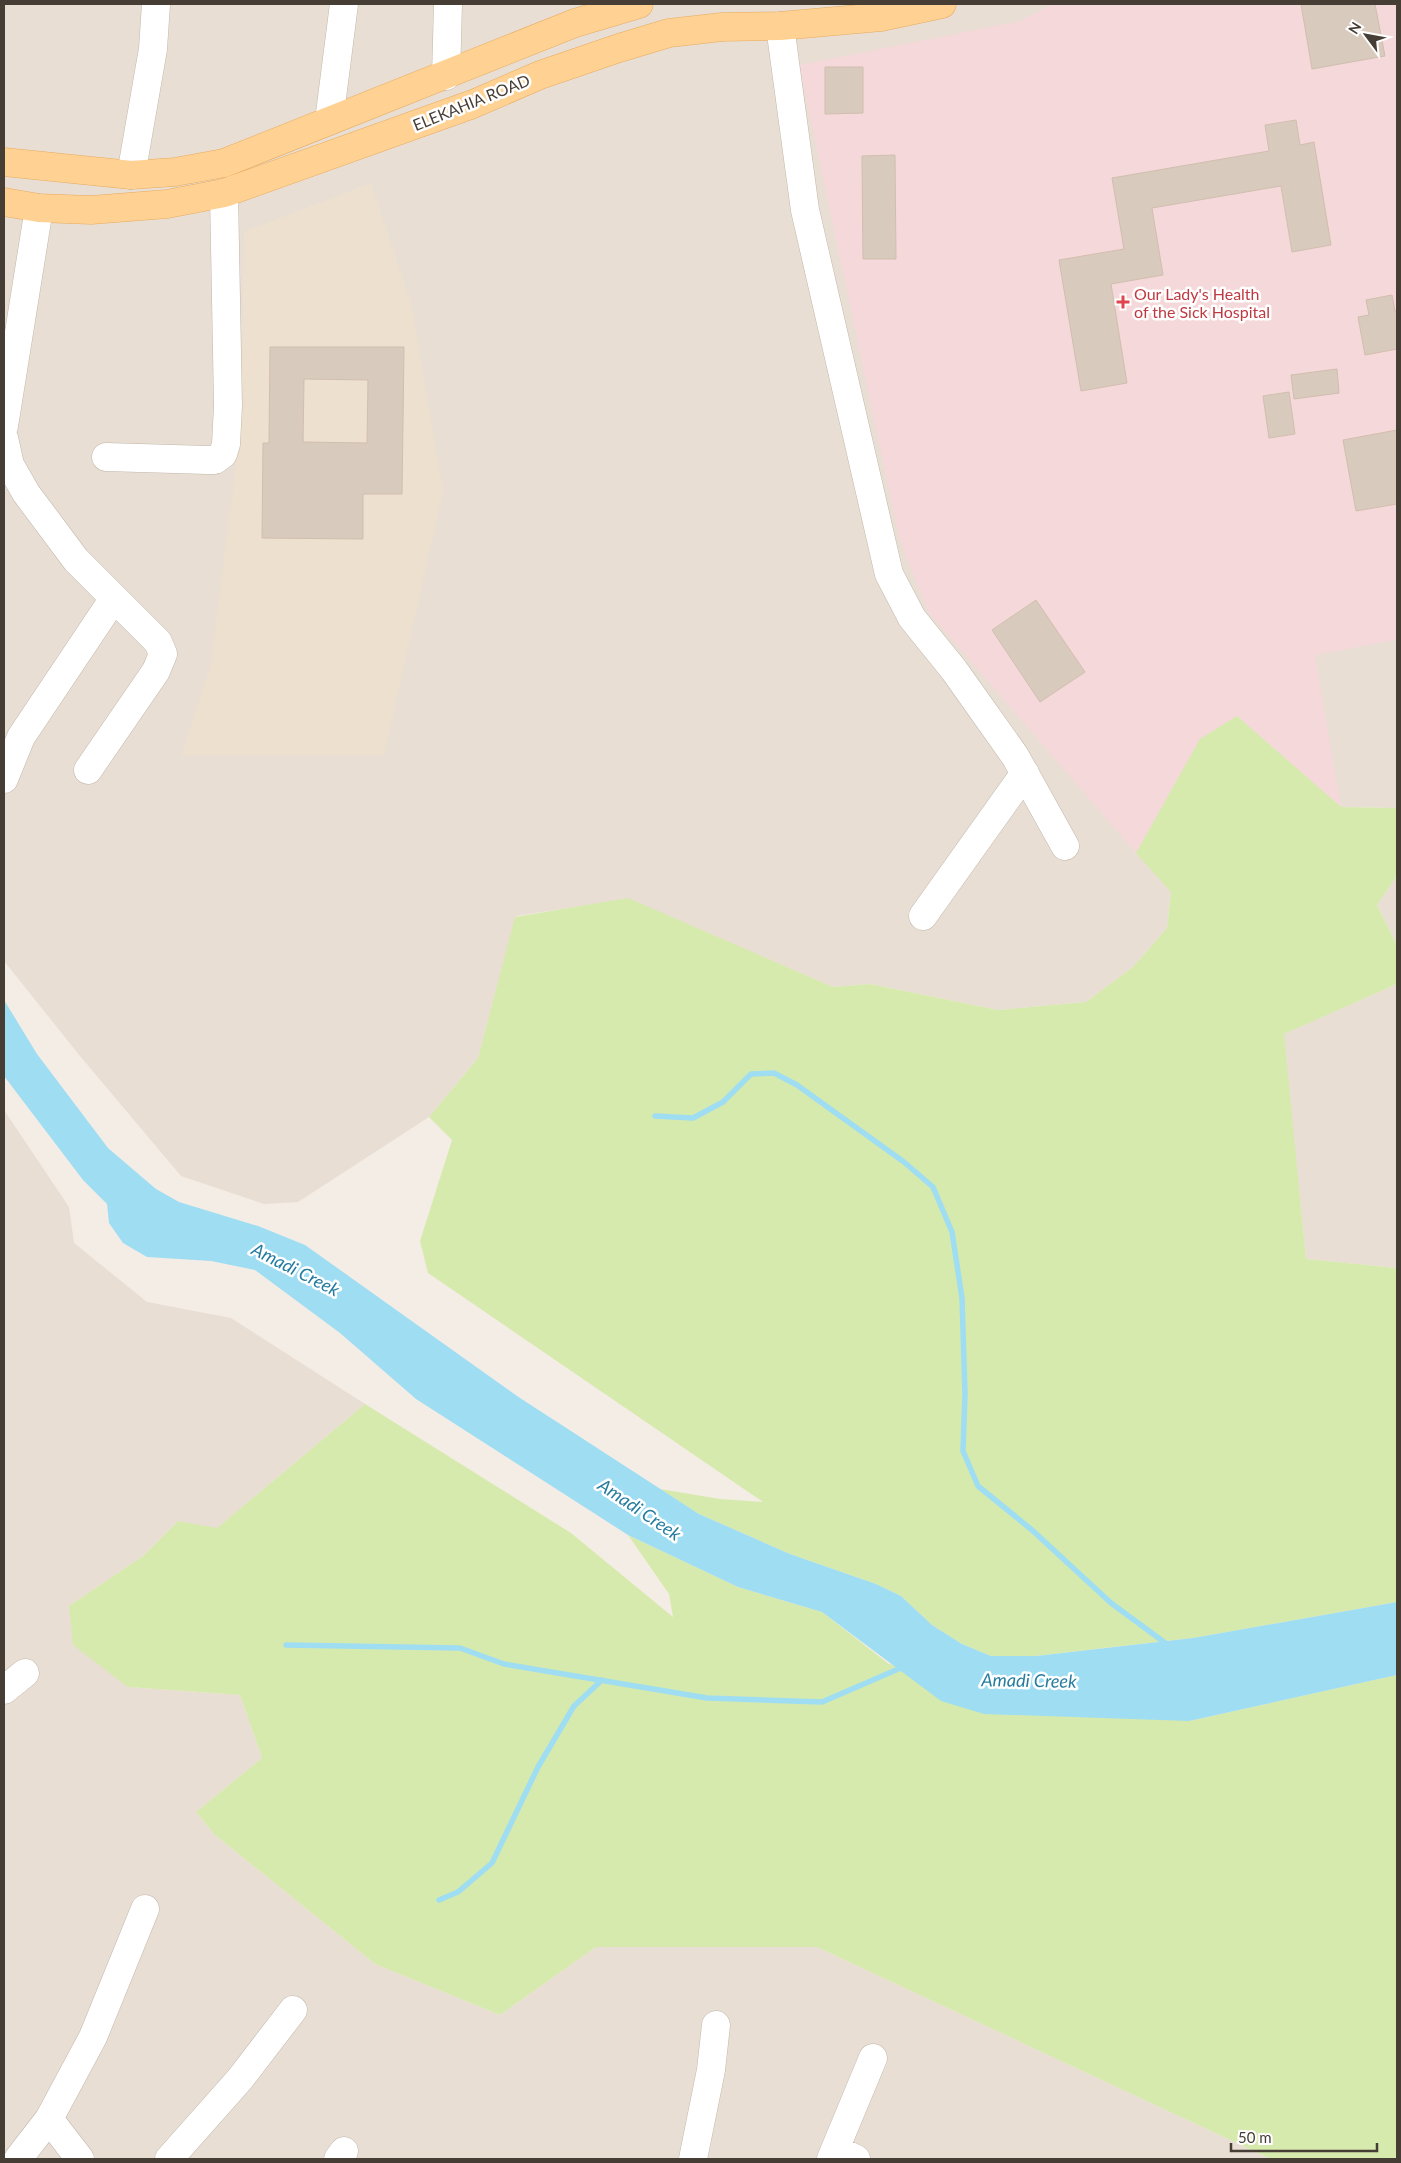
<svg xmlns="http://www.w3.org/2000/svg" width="1401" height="2163" font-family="Lato,sans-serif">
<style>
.residential{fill:#e8ded3}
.education{fill:#ede0cf}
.medical{fill:#f5d8d9}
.green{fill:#d7eaad}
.water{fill:#9fddf3}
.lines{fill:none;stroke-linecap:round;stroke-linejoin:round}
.stream{stroke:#9fddf3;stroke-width:5.5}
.building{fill:#d9cabe;stroke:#d1beae;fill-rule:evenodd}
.minor-casing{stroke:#c2b7ab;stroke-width:29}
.major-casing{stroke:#e8ab5f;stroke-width:29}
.minor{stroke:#fff;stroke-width:28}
.major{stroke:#ffd193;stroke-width:28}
.health-dot{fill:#e0444e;stroke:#fff;stroke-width:2}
.labels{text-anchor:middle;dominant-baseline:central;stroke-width:5;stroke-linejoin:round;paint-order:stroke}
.street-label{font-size:16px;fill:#463d35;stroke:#fff}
.health-label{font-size:16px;fill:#be3a42;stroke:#fff;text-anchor:start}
.water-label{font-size:18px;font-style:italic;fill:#257c9e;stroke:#fff}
</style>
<rect width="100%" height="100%" fill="#f4ede6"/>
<path class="residential" d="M4 4H1397V808L1341 807 1171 892 1167 928 1133 967 1086 1002 998 1010 870 984 833 987 628 899 516 916 478 1058 429 1117 298 1202 264 1204 181 1176 80 1056 4 961Z
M1397 876V945L1377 905Z
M1397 984V1268L1306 1259 1283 1034Z
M4 1110 69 1207 74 1243 147 1302 231 1318 365 1404 216 1529 178 1521 143 1556 69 1606 128 1687 240 1695 262 1758 196 1812 214 1834 375 1964 500 2015 596 1947H817L1271 2159H4Z"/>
<path class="education" d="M371 183 411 303 443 491 384 755H182L211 664 241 423 244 232Z"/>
<path class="medical" d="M1054 4H1397V640L1315 655 1341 807 1237 716 1200 739 1136 853 928 612 899 538 799 65 1020 21Z"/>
<path class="green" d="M1237 716 1341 807 1397 808V876L1377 905 1397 945V984L1284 1034 1306 1259 1397 1268V1602L1193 1638 1035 1656H991L962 1644 932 1625 901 1596 876 1584 790 1554 699 1514 660 1489 720 1499 763 1502 428 1273 420 1241 452 1140 429 1117 478 1058 515 917 628 898 833 987 870 984 998 1010 1086 1002 1133 967 1167 928 1171 892 1136 853 1200 739Z
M365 1404 571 1533 673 1617 669 1594 628 1535 738 1587 822 1612 889 1664 1189 1721 1397 1675V2159H1271L817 1947H596L500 2015 375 1964 214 1834 196 1812 262 1758 240 1695 128 1687 73 1645 69 1606 143 1556 178 1521 217 1528Z"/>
<path class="water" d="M4 1000 37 1054 108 1148 156 1189 179 1202 258 1226 305 1245 520 1398 699 1514 790 1554 876 1584 901 1596 932 1625 962 1644 991 1656H1036L1193 1638 1397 1602V1675L1189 1721 984 1714 941 1701 822 1612 738 1587 628 1535 416 1399 340 1333 255 1270 211 1261 147 1257 123 1243 109 1223 107 1204 83 1180 4 1076Z"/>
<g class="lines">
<path class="stream" d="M655 1116 693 1118 723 1102 751 1074 774 1073 797 1085 904 1162 933 1187 952 1232 962 1298 965 1394 963 1451 978 1486 1032 1530 1111 1603 1168 1645
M286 1645 460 1648 504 1664 707 1698 822 1702 903 1667
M439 1900 458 1892 492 1863 538 1767 574 1706 602 1680"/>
</g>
<path class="building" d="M1301 4H1375L1385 56 1312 69Z
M825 67H863V113L825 114Z
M1296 120 1300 145 1314 142 1331 245 1292 252 1281 186 1152 208 1163 275 1111 284 1127 383 1081 391 1059 260 1124 249 1112 178 1269 151 1265 125Z
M895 155 896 259H863L862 156Z
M1392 295 1395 311H1397V349L1365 355 1358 317 1369 315 1366 300Z
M270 347H404L402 494H363V539L262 538 263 443H269ZM304 379 368 380 367 443 303 442Z
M1337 369 1339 393 1294 399 1291 375Z
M1289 392 1295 434 1269 438 1263 396Z
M1397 430V504L1356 511 1343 440Z
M1036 600 1085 672 1040 702 992 630Z"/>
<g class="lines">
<g class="minor-casing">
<path id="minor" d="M780 26 805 210 889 574 912 618 954 670 1015 756 1065 846
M446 76 448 4
M329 121 344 4
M131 175 153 49 156 4
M4 426 39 208
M4 438 10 465 26 493 76 560 158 642 163 654 156 671 88 770
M106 457 207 460H215L223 454 226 444 228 406 224 193
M4 779 21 737 114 598
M923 916 1025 773
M4 1690 25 1673
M49 2119 80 2159
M835 2149 856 2159
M18 2159 49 2119 93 2037 145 1909
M169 2159 240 2079 293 2010
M338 2159 344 2151
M693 2159 711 2070 716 2025
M831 2159 873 2058"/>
</g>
<g class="major-casing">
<path id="major" d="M4 162 131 175 175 172 224 163 575 23 639 4
M4 202 39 208 91 210 167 204 224 193 473 104 540 75 619 48 669 33 722 27 780 26 881 17 942 4"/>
</g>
<use href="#minor" class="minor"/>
<use href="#major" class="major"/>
</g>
<path class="health-dot" d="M1120.5 294.5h5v5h5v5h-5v5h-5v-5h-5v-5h5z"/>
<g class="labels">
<g class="street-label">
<text transform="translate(471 102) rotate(-22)">ELEKAHIA ROAD</text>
</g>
<g class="health-label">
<text x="1134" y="293">Our Lady's Health<tspan x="1134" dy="18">of the Sick Hospital</tspan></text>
</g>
<g class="water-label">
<text transform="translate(296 1269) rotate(27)">Amadi Creek</text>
<text transform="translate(640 1509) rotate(34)">Amadi Creek</text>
<text transform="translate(1029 1680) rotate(1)">Amadi Creek</text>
</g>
</g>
<rect width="1401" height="2163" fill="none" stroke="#463d35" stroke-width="10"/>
<g transform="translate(1366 35) rotate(302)" stroke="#ffffff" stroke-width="4" paint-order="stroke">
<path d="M0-4L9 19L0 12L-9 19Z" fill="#463d35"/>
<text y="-8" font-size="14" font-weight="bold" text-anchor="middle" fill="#463d35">N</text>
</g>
<path d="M1231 2143v8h146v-8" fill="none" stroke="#463d35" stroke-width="2.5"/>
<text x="1238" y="2143" font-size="15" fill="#463d35" stroke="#ffffff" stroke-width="4" paint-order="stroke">50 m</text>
</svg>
